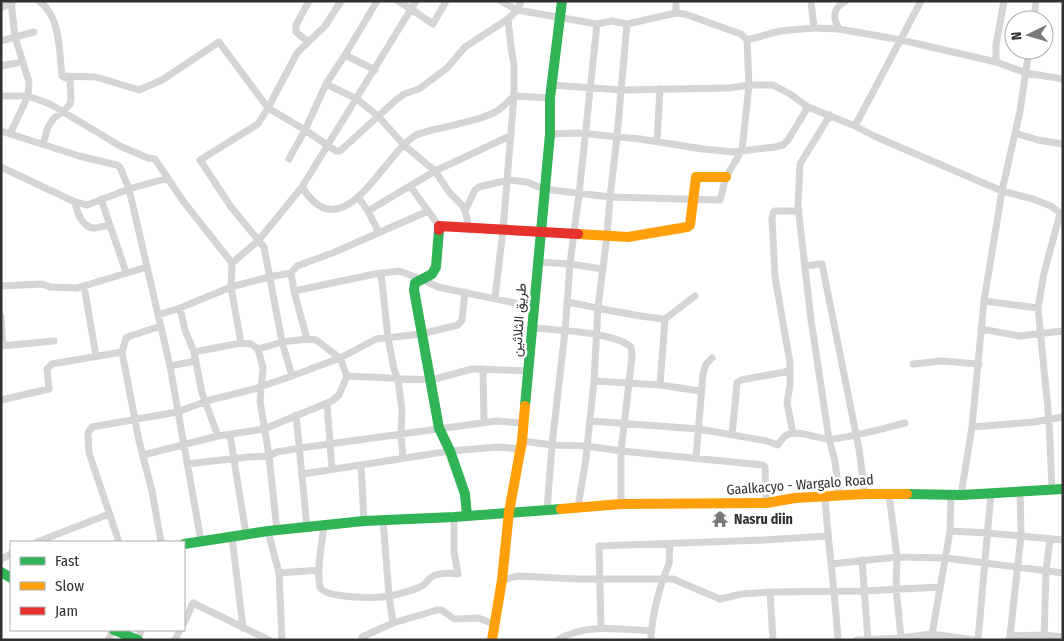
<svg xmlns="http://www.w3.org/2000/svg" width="1064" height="641" font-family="'Fira Sans Condensed',Vazirmatn,sans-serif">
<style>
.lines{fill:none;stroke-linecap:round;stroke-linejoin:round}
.street{stroke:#d5d5d5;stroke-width:7}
.fast{stroke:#30b455;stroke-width:10}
.slow{stroke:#ff9f0a;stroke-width:10}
.jam{stroke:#e5322d;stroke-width:10}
.labels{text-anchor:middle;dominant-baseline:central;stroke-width:5;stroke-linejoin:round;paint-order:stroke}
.street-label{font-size:14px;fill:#313131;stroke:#fff}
.poi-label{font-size:14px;font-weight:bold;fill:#313131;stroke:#fff;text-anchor:start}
</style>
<rect width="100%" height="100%" fill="#fff"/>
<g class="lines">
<path class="street" d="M39 1C61 16 59 52 62 76L70 80 71 99 70 104 64 111 54 118 48 127 43 144
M398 1 411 9 416 1
M501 1 517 10 597 24 612 21 627 24 676 13 685 14 735 32 741 34 747 40 780 31 814 28 839 29 901 40 996 62 1026 73 1063 79
M676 1V13
M811 1 814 28
M1 8 14 1
M1034 20 1036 1
M839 29C832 17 833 8 846 1
M1 41 34 32
M308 42 296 32V25L309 1
M345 55 375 70
M996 62V45L1004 1
M1 66 22 62
M62 76 96 77 139 90 162 80 219 42 268 108 305 130 336 151H340L396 100 404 94 419 89 447 68 465 47 508 19 517 10 521 1
M326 84 357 99 378 116 404 145 435 171 449 192 462 205 465 211
M551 85 622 90 729 88 749 85H773L790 94 808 107 855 126 874 136 1002 191 1033 199 1051 206 1063 215
M1 96H28L50 104 120 146 148 158 155 159 183 201 232 263 231 287 241 343
M830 115 800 164 798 206 811 320 829 439 835 461 839 495
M855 126 921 1
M1 131 79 156 117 165 120 167 129 189 170 366 201 541
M1015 133 1038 140 1063 144
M10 134 28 96 29 82 15 37 11 1
M550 134 579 133 640 139 703 149 734 152 775 147 783 145 788 140 808 107
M657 141 660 89
M289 159 305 130 326 84 345 55 377 1
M1 167 75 202C77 212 81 226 93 228 97 228 104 226 109 225
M410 186 439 226
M302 187C344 253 382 155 416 135 425 131 436 129 446 127 461 123 484 119 497 111 503 107 509 101 514 96L550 98
M358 197 368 211 379 233
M101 199 126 272
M75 202 87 205 129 189 168 178
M368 211 435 171 510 136
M469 228 465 211 475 190 479 187 508 180 527 182 544 189 610 197 720 200 726 177 742 150 749 85 747 40
M537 262 570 264 603 269
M232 263 258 241 302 187 411 9 433 24 446 1
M805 266 822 264 859 449 865 494
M291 273 294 291 307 339
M381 273 388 338 394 369 398 380 402 410 401 434 403 458
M1 286 42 284 50 287 77 288 147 267
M84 286 96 356
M294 291 375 274 399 271 421 279 438 287 534 307
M495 298 503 229 514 96V65L511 47 508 19
M984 301 1038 308
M567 302C600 308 632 316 665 319L695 296
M180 308 185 330 194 352 241 343 251 344 258 349 263 368 260 401 269 456 277 531
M158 315 180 308 231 287 269 277 291 273 297 266 335 252 428 211
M1 317 3 345
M161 326 130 336 126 338 122 352 139 441 152 491 161 542
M532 328C555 330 614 332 631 347L632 357 621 451V504
M981 329 1019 336 1063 331
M1 346 54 341
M258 349 282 342 307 339 316 340 340 358 347 376
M194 352 202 393 218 436
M913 364 941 361 979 364
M170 366 196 361
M483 369 484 422
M292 376 282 342 264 247 231 207 200 160 258 124 268 108 297 53 325 26 341 1
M594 381 660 385 700 391
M660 385 665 319
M1 400 49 389 47 369 52 364 122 352
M327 405 332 469
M296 415 307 527
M590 421 699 429 767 441 778 445C781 441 784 435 789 434 803 430 818 440 832 439 856 436 881 429 905 423
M972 427 1034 422 1063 417
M793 433 787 403 790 385V363L775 277 772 218 773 213 775 211H799
M230 435 246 534
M732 435 737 383 741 380 790 371
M522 441 552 445 587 446 621 451 763 465 765 467 766 503
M143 455 218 436 264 429 332 401 339 395 347 376 431 380 472 369 529 371
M696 458 703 374 706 364 712 358
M187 464 248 457 269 456 277 452 300 448 496 421 523 423
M361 465 364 521
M303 474 450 451 498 447 521 449
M1052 489 1049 420 1038 308 1044 273 1060 214
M889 494 897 557 896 588 901 638
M961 495 972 427 984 301 1002 191 1020 111 1029 50
M825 497C828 544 835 592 838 640
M578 507 586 458 594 381 598 307 607 236 610 197 617 137 627 24
M547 510 552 445 565 331 570 264 579 194 597 24
M383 519 389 596 393 623
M324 526C322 543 316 571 320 587 323 599 379 598 390 596 399 594 411 591 420 587 426 585 429 577 435 575 442 573 450 573 458 574L454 552V517
M268 531 279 573 282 640
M950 531 988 533 1063 540
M232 537 243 628
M37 542 109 514
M119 542 89 453 88 433 92 427 177 412 210 400 254 389 292 376 340 358 376 339 421 334 458 325 462 320 465 292
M670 544 669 564 663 579H673L720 599 742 594 770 592 864 591 940 587
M1 559 11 554
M862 560 868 640
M831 564 897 557 946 558 1063 573
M279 573 319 570
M502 580 518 576 577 579H663C657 598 651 620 651 640
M770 592 773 640
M184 623 193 603 269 640
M601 628 599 546 763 540 828 536
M1010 636 1021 536 1020 490
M362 637 393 623 437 610H442L454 619 478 618 494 624
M1009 639 1010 636 1045 635 1063 637
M108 640 113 630
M137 640 142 630
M175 640 180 630
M558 640C583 623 622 629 651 631
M857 640 901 638 932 634 975 640
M931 640 950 531 951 495
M978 640 991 493
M1044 640 1046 571 1050 539"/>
<path class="fast" d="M439 230 436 267 432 274 415 283 414 290 439 428 450 451 465 494 467 516
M525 406 550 134V98L562 1
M907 494 961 495 1063 489
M184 544 268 531 364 521 454 517 561 509
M1 572 11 578
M114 630 138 640"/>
<path class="slow" d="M578 234 628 237 687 227 690 225 696 177H726
M561 509 621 504 766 503 795 498 865 494H907
M492 640 502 580 509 512 522 441 525 406"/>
<path class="jam" d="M439 230V226L578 234"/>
</g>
<defs>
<g id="temple-bare" transform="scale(1.35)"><path d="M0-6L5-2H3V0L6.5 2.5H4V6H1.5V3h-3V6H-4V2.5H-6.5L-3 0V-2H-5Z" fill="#797979" stroke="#fff" stroke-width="2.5" paint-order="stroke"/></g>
</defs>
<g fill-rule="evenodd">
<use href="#temple-bare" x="720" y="519"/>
</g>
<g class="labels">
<g class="street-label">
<text transform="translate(519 320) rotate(-86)">طريق الثلاثين</text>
<text transform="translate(800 485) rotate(-4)">Gaalkacyo - Wargalo Road</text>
</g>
<g class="poi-label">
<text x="734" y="519">Nasru diin</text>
</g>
</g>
<rect width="1064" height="641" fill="none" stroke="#313131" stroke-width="5"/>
<rect x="10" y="541" width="175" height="90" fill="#ffffff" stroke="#adadad"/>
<rect x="20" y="557" width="25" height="8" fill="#30b455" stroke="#adadad"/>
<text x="55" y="566" font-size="15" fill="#313131">Fast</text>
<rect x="20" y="582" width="25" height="8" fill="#ff9f0a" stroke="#adadad"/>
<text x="55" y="591" font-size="15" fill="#313131">Slow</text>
<rect x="20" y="607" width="25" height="8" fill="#e5322d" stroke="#adadad"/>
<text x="55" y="616" font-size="15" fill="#313131">Jam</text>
<g transform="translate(1029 35) rotate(265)"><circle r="24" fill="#ffffff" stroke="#adadad"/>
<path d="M0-4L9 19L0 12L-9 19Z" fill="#797979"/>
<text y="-8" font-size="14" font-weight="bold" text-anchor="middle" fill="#313131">N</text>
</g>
</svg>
